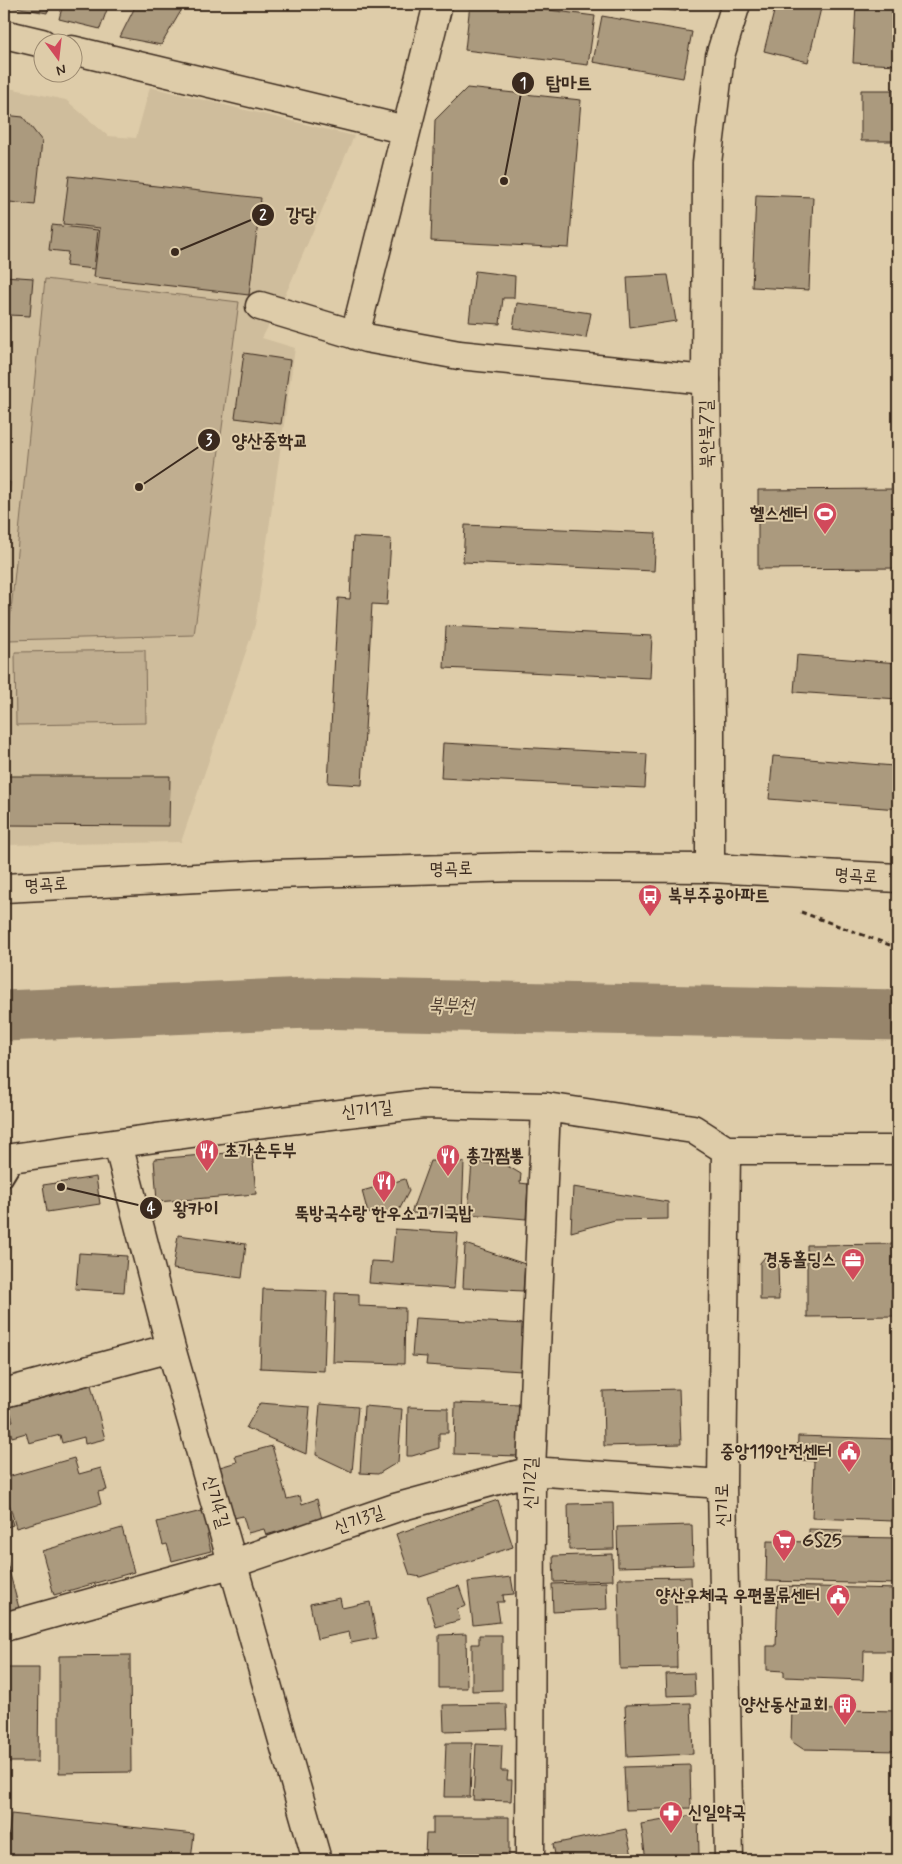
<svg xmlns="http://www.w3.org/2000/svg" width="902" height="1864" font-family="Mynerve,'Poor Story',sans-serif">
<style>
.built{fill:#cfbd9c}
.green{fill:#c0ae90;stroke:#7e6c57}
.lines{fill:none;stroke-linecap:round;stroke-linejoin:round}
.river{stroke:#98866c;stroke-width:51}
.building{fill:#ab9a7e;stroke:#3b2a1e}
.service-casing{stroke:#3b2a1e;stroke-width:19}
.minor-casing{stroke:#3b2a1e;stroke-width:31}
.tertiary-casing{stroke:#3b2a1e;stroke-width:31}
.secondary-casing{stroke:#3b2a1e;stroke-width:31}
.path{stroke:#3b2a1e;stroke-width:3;stroke-dasharray:5 4;stroke-linecap:butt}
.service{stroke:#decca9;stroke-width:15}
.minor{stroke:#decca9;stroke-width:28}
.tertiary{stroke:#decca9;stroke-width:28}
.secondary{stroke:#decca9;stroke-width:28}
.labels{text-anchor:middle;dominant-baseline:central;stroke-width:4;stroke-linejoin:round;paint-order:stroke}
.street-label{font-size:18px;fill:#3b2a1e;stroke:#decca9}
.poi-label{font-size:18px;font-weight:bold;fill:#3b2a1e;stroke:#decca9;text-anchor:end}
.water-label{font-size:19px;font-style:italic;fill:#4e3c2e;stroke:#decca9}
.leader{fill:none;stroke:#3b2a1e;stroke-width:2}
.callout-dot{fill:#3b2a1e;stroke:#decca9;stroke-width:2}
.mark-label{font-size:15px;text-anchor:middle;font-weight:bold;fill:#fff}
.callout-label{font-size:19px;text-anchor:middle;font-weight:bold;fill:#3b2a1e;stroke:#decca9;stroke-width:4;stroke-linejoin:round;paint-order:stroke}
</style>
<rect width="100%" height="100%" fill="#decca9"/>
<filter id="ink" filterUnits="userSpaceOnUse"><feTurbulence type="fractalNoise" baseFrequency=".02" numOctaves="2"/><feDisplacementMap in="SourceGraphic" scale="10" xChannelSelector="R" yChannelSelector="G"/><feConvolveMatrix kernelMatrix="1 2 1 2 8 2 1 2 1" color-interpolation-filters="sRGB"/></filter>
<g filter="url(#ink)">
<path class="built" d="M4 87 66 100 108 136 136 138 150 87 354 136 287 291 262 338 295 348 255 625 181 842 4 845Z"/>
<path class="green" d="M45 279 239 302 194 635 8 640Z
M145 650 146 723 16 725 15 652Z"/>
<g class="lines">
<path class="river" d="M4 1016 309 1003 898 1015"/>
</g>
<path class="building" d="M4 4H49L47 13 4 5Z
M63 4H109L100 29 59 19Z
M130 4H185L161 45 120 37 135 7Z
M470 4H502L595 16 588 65 465 50Z
M631 4H677L676 11 629 8Z
M776 4H822L808 62 764 51Z
M856 4H898V65L853 63Z
M602 16 692 32 683 78 593 62Z
M467 88 581 100 569 248 431 241 435 120Z
M861 90H898V141H861Z
M4 115 23 117 42 141 35 205 10 202 4 253Z
M69 176 261 198 249 295 94 277 100 228 63 224Z
M756 195 813 197 809 290 752 287Z
M52 225 98 230 94 269 66 266 68 252 49 250Z
M475 271 515 276 514 298H503L500 324 469 322Z
M668 275 676 321 630 328 627 277Z
M4 276 33 278 30 316 9 315 4 389Z
M517 303 591 313 586 338 513 328Z
M244 353 290 360 281 424 235 418Z
M892 477H898V568L758 569V490L892 489Z
M4 482H10L7 526H4Z
M465 525 656 533 654 571 463 562Z
M353 537 391 539 387 605 372 604 362 785 328 783 338 598 350 599Z
M446 626 652 636 650 678 444 668Z
M797 655 898 663V699L794 692Z
M4 660H8L5 694H4Z
M898 711V809L769 799 773 756 894 766Z
M443 743 647 754 645 788 441 778Z
M4 776H170L169 826 4 825Z
M252 1151 256 1194 157 1202 154 1159Z
M430 1161 464 1162 462 1215 411 1213Z
M472 1162 506 1165 521 1174 520 1183 528 1184 526 1219 468 1214Z
M96 1177 100 1204 47 1212 43 1185Z
M405 1179 409 1191 395 1218 368 1213 362 1191Z
M573 1187 668 1202V1219L615 1220 571 1232Z
M395 1229 458 1233 454 1289 369 1283 371 1261 392 1262Z
M178 1235 246 1244 242 1278 173 1269Z
M465 1244 525 1264 523 1291 463 1288Z
M898 1244V1316L807 1317V1245Z
M79 1253 127 1256 124 1292 76 1289Z
M772 1255 778 1262 779 1300H760V1263L765 1257Z
M263 1289 327 1291 324 1371 260 1368Z
M335 1293 359 1294V1306L405 1308 404 1364 333 1362Z
M415 1318 525 1324 522 1371 426 1365 427 1357 412 1356Z
M91 1385 105 1439 85 1444 84 1437 62 1443 60 1435 29 1443 26 1433 12 1437 8 1422 13 1421 9 1407Z
M679 1389 681 1444 604 1446 603 1391Z
M260 1403 310 1407 306 1454 246 1428Z
M455 1403 521 1405 519 1456 454 1454Z
M320 1404 358 1407 352 1472 316 1455Z
M364 1406 402 1409 398 1462 378 1474 360 1473Z
M408 1407 448 1408V1433H439V1448L412 1456H407Z
M798 1436 896 1439 893 1521 812 1518 814 1461 797 1460Z
M272 1446 287 1499 300 1496 302 1504 317 1499 322 1519 266 1535 264 1529 248 1533 243 1516 234 1518 220 1467 237 1462 235 1456Z
M74 1458 79 1474 101 1468 107 1490 98 1492 101 1504 16 1528 4 1485V1478Z
M4 1495 13 1525 4 1528Z
M498 1500 513 1547 420 1577 410 1575 396 1534Z
M613 1503 614 1549 569 1550 568 1504Z
M206 1510 212 1534 207 1535 211 1551 172 1561 167 1544 163 1545 157 1522Z
M692 1525 693 1565 618 1567 617 1527Z
M122 1528 134 1572 54 1595 42 1551Z
M809 1529 842 1530 841 1537 898 1538V1584L766 1581 767 1541 809 1542Z
M612 1554 613 1580 554 1582 553 1556Z
M6 1559 19 1608 4 1612V1560Z
M511 1577 514 1594 503 1595 504 1602H497L500 1622 473 1625 468 1582Z
M691 1577 692 1601H676L677 1668 620 1669 618 1578Z
M606 1582 607 1609 553 1612 552 1584Z
M459 1586 466 1606 457 1609 460 1620 436 1627 427 1596Z
M778 1586 898 1589V1651H864L863 1680 784 1677V1671L767 1670V1646H776Z
M340 1598 342 1608 370 1602 377 1638 351 1643 349 1632 317 1639 310 1604Z
M466 1634 467 1688H439V1635Z
M479 1635H502V1690L472 1691V1644H479Z
M130 1655 131 1772 59 1773V1656Z
M4 1668H39L38 1762H4Z
M694 1673 695 1695 667 1696 666 1674Z
M691 1703 693 1754 627 1757 625 1705Z
M506 1704 507 1729 444 1731 443 1705Z
M792 1709 898 1711V1751L803 1749 791 1741Z
M446 1743H472L470 1797H444Z
M476 1744 502 1745 501 1771H508L507 1780H512L511 1801 473 1800Z
M690 1765 691 1808 626 1810 624 1767Z
M11 1814 194 1834 191 1860H6Z
M698 1814 699 1854 690 1860H646L641 1824Z
M433 1817H509V1856L425 1855 426 1834H433Z
M626 1829 633 1860H556L553 1844Z"/>
<g class="lines">
<g class="service-casing">
<path id="service" d="M4 1179 18 1156"/>
</g>
<g class="minor-casing">
<path id="minor" d="M4 34 42 43
M72 50 406 130
M260 306 366 338 459 355 706 380
M355 335 438 4
M118 1144 171 1348 317 1860
M726 1150 722 1484 729 1860
M726 1150H898
M4 1159 257 1124 423 1104 546 1107 693 1129 726 1150
M4 1393 171 1348
M4 1627 234 1563 395 1508 531 1471 722 1484
M530 1860 531 1471 546 1107"/>
</g>
<g class="tertiary-casing">
<path id="tertiary" d="M710 868V722L706 380 707 163 720 56 736 4"/>
</g>
<g class="secondary-casing">
<path id="secondary" d="M4 888 274 874 519 867 710 868 898 878"/>
</g>
<path class="path" d="M801 912 898 948"/>
<use href="#service" class="service"/>
<use href="#minor" class="minor"/>
<use href="#tertiary" class="tertiary"/>
<use href="#secondary" class="secondary"/>
</g>
</g>
<defs>
<g id="stadium-pin" transform="scale(1.25)"><path d="M0 17L-7.5 6A9.5 9.5 0 1 1 7.5 6Z" fill="#d1495b" stroke="#decca9"/><path d="M0-5a6.5 5 0 1 0 0 10a6.5 5 0 1 0 0-10ZM-3.5-1.8h7v3.6h-7Z" fill="#fff"/></g>
<g id="bus-pin" transform="scale(1.25)"><path d="M0 17L-7.5 6A9.5 9.5 0 1 1 7.5 6Z" fill="#d1495b" stroke="#decca9"/><path d="M-5-6H5V4H4V6H2V4H-2V6H-4V4H-5ZM-3.5-4V0h7V-4ZM-3.5 1.2v1.5H-2V1.2ZM2 1.2v1.5H3.5V1.2Z" fill="#fff"/></g>
<g id="restaurant-pin" transform="scale(1.25)"><path d="M0 17L-7.5 6A9.5 9.5 0 1 1 7.5 6Z" fill="#d1495b" stroke="#decca9"/><path d="M-5-6h1v4h1v-4h1v4h1v-4h1v5L-1.5 .5V6h-2V.5L-5-1ZM5-6V6H3V1.5H1.5Q1.5-4 5-6Z" fill="#fff"/></g>
<g id="office-pin" transform="scale(1.25)"><path d="M0 17L-7.5 6A9.5 9.5 0 1 1 7.5 6Z" fill="#d1495b" stroke="#decca9"/><path d="M-6-3h4V-5.5h4V-3h4V5H-6ZM-1-4.5V-3h2v-1.5ZM-6 0V1H6V0Z" fill="#fff"/></g>
<g id="civic-pin" transform="scale(1.25)"><path d="M0 17L-7.5 6A9.5 9.5 0 1 1 7.5 6Z" fill="#d1495b" stroke="#decca9"/><path d="M-.6-6.5H3V-4.5H.6V-3L4-1V1h2V6H-6V1h2V-1L-.6-3ZM-1.2 2.5V6h2.4V2.5Z" fill="#fff"/></g>
<g id="supermarket-pin" transform="scale(1.25)"><path d="M0 17L-7.5 6A9.5 9.5 0 1 1 7.5 6Z" fill="#d1495b" stroke="#decca9"/><path d="M-6-5.5h2.5l.6 2H6L4.5 2H-2.5L-4.4-4H-6ZM-1.5 3.2a1.3 1.3 0 1 0 .1 0ZM3 3.2a1.3 1.3 0 1 0 .1 0Z" fill="#fff"/></g>
<g id="building-pin" transform="scale(1.25)"><path d="M0 17L-7.5 6A9.5 9.5 0 1 1 7.5 6Z" fill="#d1495b" stroke="#decca9"/><path d="M-4-6H4V6H1V3H-1V6H-4ZM-2.5-4.3h1.7v1.8h-1.7ZM.8-4.3h1.7v1.8H.8ZM-2.5-1h1.7V.8h-1.7ZM.8-1h1.7V.8H.8Z" fill="#fff"/></g>
<g id="pharmacy-pin" transform="scale(1.25)"><path d="M0 17L-7.5 6A9.5 9.5 0 1 1 7.5 6Z" fill="#d1495b" stroke="#decca9"/><path d="M-2-6h4v4h4v4h-4v4h-4v-4h-4v-4h4Z" fill="#fff"/></g>
</defs>
<g fill-rule="evenodd">
<use href="#stadium-pin" x="825" y="514"/>
<use href="#bus-pin" x="650" y="896"/>
<use href="#restaurant-pin" x="207" y="1151"/>
<use href="#restaurant-pin" x="448" y="1156"/>
<use href="#restaurant-pin" x="384" y="1182"/>
<use href="#office-pin" x="853" y="1260"/>
<use href="#civic-pin" x="849" y="1452"/>
<use href="#supermarket-pin" x="784" y="1541"/>
<use href="#civic-pin" x="838" y="1596"/>
<use href="#building-pin" x="845" y="1705"/>
<use href="#pharmacy-pin" x="671" y="1813"/>
</g>
<g class="labels">
<g class="street-label">
<text transform="translate(707 434) rotate(-91)">북안북7길</text>
<text transform="translate(451 869) rotate(-1)">명곡로</text>
<text transform="translate(856 876) rotate(3)">명곡로</text>
<text transform="translate(46 885) rotate(-4)">명곡로</text>
<text transform="translate(367 1110) rotate(-6)">신기1길</text>
<text transform="translate(531 1483) rotate(-89)">신기2길</text>
<text transform="translate(216 1502) rotate(74)">신기4길</text>
<text transform="translate(723 1505) rotate(-91)">신기로</text>
<text transform="translate(359 1520) rotate(-19)">신기3길</text>
</g>
<g class="poi-label">
<text x="808" y="514">헬스센터</text>
<text x="668" y="896" text-anchor="start">북부주공아파트</text>
<text x="224" y="1151" text-anchor="start">초가손두부</text>
<text x="466" y="1156" text-anchor="start">총각짬뽕</text>
<text x="384" y="1214" text-anchor="middle">뚝방국수랑 한우소고기국밥</text>
<text x="836" y="1260">경동홀딩스</text>
<text x="832" y="1452">중앙119안전센터</text>
<text x="802" y="1541" text-anchor="start">GS25</text>
<text x="820" y="1596">양산우체국 우편물류센터</text>
<text x="828" y="1705">양산동산교회</text>
<text x="688" y="1813" text-anchor="start">신일약국</text>
</g>
<g class="water-label">
<text transform="translate(451 1006) rotate(1)">북부천</text>
</g>
</g>
<path class="leader" d="M504 181L523 83M175 252L263 215M139 487L209 440M61 1187L151 1208"/>
<g class="callout-dot">
<circle cx="504" cy="181" r="5"/>
<circle cx="175" cy="252" r="5"/>
<circle cx="139" cy="487" r="5"/>
<circle cx="61" cy="1187" r="5"/>
<circle cx="523" cy="83" r="12"/>
<circle cx="263" cy="215" r="12"/>
<circle cx="209" cy="440" r="12"/>
<circle cx="151" cy="1208" r="12"/>
</g>
<g class="mark-label">
<text x="523" y="88">1</text>
<text x="263" y="220">2</text>
<text x="209" y="445">3</text>
<text x="151" y="1213">4</text>
</g>
<g class="callout-label">
<text x="569" y="89">탑마트</text>
<text x="301" y="221">강당</text>
<text x="270" y="447">양산중학교</text>
<text x="196" y="1215">왕카이</text>
</g>
<rect width="902" height="1864" fill="none" stroke="#decca9" stroke-width="20"/>
<rect x="10" y="10" width="882" height="1844" fill="none" stroke="#3b2a1e" stroke-width="2" filter="url(#ink)"/>
<g transform="translate(58 58) rotate(165)"><circle r="24" fill="#decca9" stroke="#9d8b71"/>
<path d="M0-4L9 19L0 12L-9 19Z" fill="#d1495b"/>
<text y="-8" font-size="14" font-weight="bold" text-anchor="middle" fill="#3b2a1e">N</text>
</g>
</svg>
